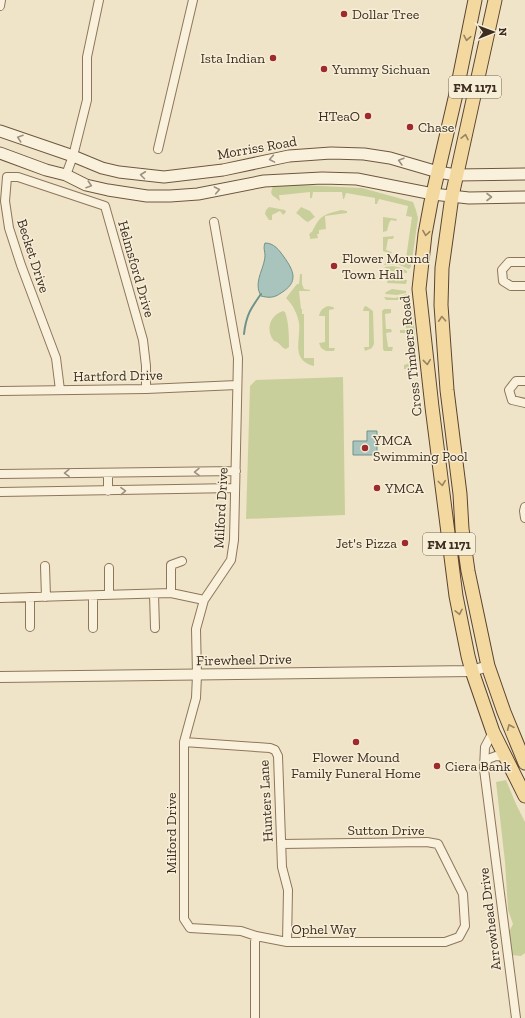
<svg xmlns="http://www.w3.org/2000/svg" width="525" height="1018" font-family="'Zilla Slab',serif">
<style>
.green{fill:#c9cf9b}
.water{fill:#a9c4bc;stroke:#6f938a}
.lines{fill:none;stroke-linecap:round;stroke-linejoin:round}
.stream{stroke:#6f938a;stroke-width:2}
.minor-casing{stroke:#8d765c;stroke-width:10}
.tertiary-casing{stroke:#8d765c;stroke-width:12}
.secondary-casing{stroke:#6f573f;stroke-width:13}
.primary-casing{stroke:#5b4430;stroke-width:15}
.minor{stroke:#faf1dc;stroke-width:8}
.tertiary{stroke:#faf1dc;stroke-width:10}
.secondary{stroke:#faf1dc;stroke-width:11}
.primary{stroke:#f3d9a0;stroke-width:13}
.oneway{stroke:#988460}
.oneway2{stroke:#9c907e}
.poi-dot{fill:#9e2a2b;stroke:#f7eed8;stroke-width:1.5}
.labels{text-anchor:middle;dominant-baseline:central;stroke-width:3;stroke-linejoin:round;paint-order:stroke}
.shield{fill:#f7eed8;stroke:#756857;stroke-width:1}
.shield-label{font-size:13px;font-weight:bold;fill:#3d2e20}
.poi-label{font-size:14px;fill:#3d2e20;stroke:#f7eed8;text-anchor:start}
.street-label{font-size:14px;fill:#3d2e20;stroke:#f7eed8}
</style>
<rect width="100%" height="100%" fill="#f0e4c8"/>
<path class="green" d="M283 184 362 188 413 202 416 210 418 218 411 267 409 269 397 264 384 265 386 262 405 265 412 217 406 216 408 206 379 199 377 204H375V198L346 193 344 199H343L342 192H313L312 198H310V192L282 195H279L280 201 272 195 271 192 273 186Z
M269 207 285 210 286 212 283 215 280 211 272 215V220H269L265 214 266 210Z
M301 207 310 211 315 217 308 222C303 220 301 216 296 213Z
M341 210 347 211V213L325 216 326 229 319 230V234H317L318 238 310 239V236H309L310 233 312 232C320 216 322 215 341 210Z
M383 217 397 219 396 221 391 220 389 223 387 231 383 232Z
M394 236 393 239H388L386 250 392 252 391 254 383 251V237Z
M393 266 402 268 407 271V273L390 271 384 267Z
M300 274H302V284L304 289 310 290V291H299L301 309H302V314H304V358H314V366C290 360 301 340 299 323 297 313 293 305 286 298L297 284H299Z
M388 278 407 280 406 284 387 283Z
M392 289 406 291V293L397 295 385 294 386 292Z
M407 294C415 306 416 354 417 369H404V365L410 363 406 333H400V330H406L405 300H386L384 297 395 298Z
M328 306 333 307 334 308V309L329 310V348H335L334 351H326L321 348 319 343 325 342V316H319C320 310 323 308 328 306Z
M366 306 373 311 374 344 372 348 365 351 364 347H369V311H363L364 307Z
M384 309H391V313L385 314 386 329H391L392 332 386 333 388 347H393L392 351H384L383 349 382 311Z
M283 311 285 312C289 323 289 336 289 347L286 349C281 348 280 342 274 341 265 330 270 315 283 311Z
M343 377 345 515 246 519 250 386 256 380Z
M506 780 516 804 525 822V953L521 956 511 955 507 936 513 924 508 910 505 862 496 782Z"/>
<path class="water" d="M265 243C274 243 279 250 284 257 294 271 299 282 281 293 274 298 269 298 261 296 253 282 264 270 265 256 265 251 263 248 265 243Z
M367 431H377V455H353V441H367Z"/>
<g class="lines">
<path class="stream" d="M244 334C246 315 251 308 261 294"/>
<g class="minor-casing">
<path id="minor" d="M0 6 1 0
M158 149 193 0
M66 175 73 156 87 100V57L99 0
M214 222 238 358 234 540 231 560 204 600 196 629 197 675 196 698 184 742V919L190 928 241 931 256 936 287 942H445L459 937 465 926 463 894 438 844 427 842 281 844
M525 262H509L502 270 503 281 511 286H525
M525 381H516L509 390 512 400 525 403
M60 390 56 358 21 265 9 228 5 201 7 177H18L105 206 143 340 146 366V389
M0 391 146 389 237 385
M108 473V491
M0 474 236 471
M0 492 235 488
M525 507 524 511 525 518
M45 566 46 597
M109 568V595
M171 593V565L182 561
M154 594 155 628
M30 597V627
M0 598 171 593 204 600
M93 628V596
M493 732 485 747 484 769 516 1018
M184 742 270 748 275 750 278 756 282 867 288 890 287 942
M485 766 488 759 496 756 505 757
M255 1018V942L256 936"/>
</g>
<g class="tertiary-casing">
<path id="tertiary" d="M0 677 472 671 488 666"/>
</g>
<g class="secondary-casing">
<path id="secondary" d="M0 131 73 156 102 168 119 172 164 177 223 170 289 156 331 153 364 154 390 158 438 172 456 175 525 174
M0 153 46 170 66 175 86 185 108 190 147 196H170L198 194 264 181 322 178 357 179 433 194 469 198 525 197"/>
</g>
<g class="primary-casing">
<path id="primary" d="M475 0 456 94 431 202 425 234 419 289 432 407 456 596 468 656 472 671 493 732 525 796
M495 0 452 196 442 268 441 305 447 390 460 494 462 529 468 571 488 666 504 712 525 763"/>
</g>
<use href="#minor" class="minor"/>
<use href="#tertiary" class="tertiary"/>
<use href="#secondary" class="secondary"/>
<use href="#primary" class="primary"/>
</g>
<defs><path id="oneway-chevron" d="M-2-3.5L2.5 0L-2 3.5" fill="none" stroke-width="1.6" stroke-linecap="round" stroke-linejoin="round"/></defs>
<g class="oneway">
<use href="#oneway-chevron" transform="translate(467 38) rotate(101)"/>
<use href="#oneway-chevron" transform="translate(465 137) rotate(-78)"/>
<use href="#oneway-chevron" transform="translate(426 233) rotate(99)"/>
<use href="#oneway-chevron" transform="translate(442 319) rotate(-93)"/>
<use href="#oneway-chevron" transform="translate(427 362) rotate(84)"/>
<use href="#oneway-chevron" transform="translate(442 483) rotate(83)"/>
<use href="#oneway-chevron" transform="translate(459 612) rotate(78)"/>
<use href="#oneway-chevron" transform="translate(510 727) rotate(-113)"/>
</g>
<g class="oneway2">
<use href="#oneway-chevron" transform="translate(20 138) rotate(-161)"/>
<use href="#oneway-chevron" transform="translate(272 159) rotate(170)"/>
<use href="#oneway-chevron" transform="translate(401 161) rotate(-164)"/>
<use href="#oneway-chevron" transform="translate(143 175) rotate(-173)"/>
<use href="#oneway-chevron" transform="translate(89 185) rotate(18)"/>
<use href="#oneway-chevron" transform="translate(217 190) rotate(-11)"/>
<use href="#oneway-chevron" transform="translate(489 197)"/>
<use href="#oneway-chevron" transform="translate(197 472) rotate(179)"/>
<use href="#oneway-chevron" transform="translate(67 473) rotate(179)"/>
<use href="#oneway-chevron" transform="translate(123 491) rotate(-1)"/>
</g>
<g class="poi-dot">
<circle cx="344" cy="14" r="4"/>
<circle cx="273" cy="58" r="4"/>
<circle cx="324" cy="69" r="4"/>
<circle cx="368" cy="116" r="4"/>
<circle cx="410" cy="127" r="4"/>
<circle cx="334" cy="266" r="4"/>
<circle cx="365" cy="448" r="4"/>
<circle cx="377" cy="488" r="4"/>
<circle cx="405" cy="543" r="4"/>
<circle cx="356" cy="742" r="4"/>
<circle cx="437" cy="766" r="4"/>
</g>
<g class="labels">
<g class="shield">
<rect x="449" y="76" width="52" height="22" rx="3"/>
<rect x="423" y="533" width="52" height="22" rx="3"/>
</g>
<g class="shield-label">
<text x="475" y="87">FM 1171</text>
<text x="449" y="544">FM 1171</text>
</g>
<g class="poi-label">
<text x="352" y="14">Dollar Tree</text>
<text x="265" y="58" text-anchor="end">Ista Indian</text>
<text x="332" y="69">Yummy Sichuan</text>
<text x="360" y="116" text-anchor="end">HTeaO</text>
<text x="418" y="127">Chase</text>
<text x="342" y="258">Flower Mound<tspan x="342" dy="16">Town Hall</tspan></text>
<text x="373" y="440">YMCA<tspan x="373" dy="16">Swimming Pool</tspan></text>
<text x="385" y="488">YMCA</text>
<text x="397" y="543" text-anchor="end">Jet's Pizza</text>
<text x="356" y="757" text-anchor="middle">Flower Mound<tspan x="356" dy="16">Family Funeral Home</tspan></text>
<text x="445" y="766">Ciera Bank</text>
</g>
<g class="street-label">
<text transform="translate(257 148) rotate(-10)">Morriss Road</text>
<text transform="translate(33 256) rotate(72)">Becket Drive</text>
<text transform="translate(136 269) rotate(74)">Helmsford Drive</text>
<text transform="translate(411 356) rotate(-96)">Cross Timbers Road</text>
<text transform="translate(118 376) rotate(-1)">Hartford Drive</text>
<text transform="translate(221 508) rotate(-87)">Milford Drive</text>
<text transform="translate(244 660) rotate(-1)">Firewheel Drive</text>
<text transform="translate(266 801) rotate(-93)">Hunters Lane</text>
<text x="386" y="830">Sutton Drive</text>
<text transform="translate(171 833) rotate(-90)">Milford Drive</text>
<text transform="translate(490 919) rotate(-97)">Arrowhead Drive</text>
<text x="324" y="929">Ophel Way</text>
</g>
</g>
<g transform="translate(493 32) rotate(89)" stroke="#f7eed8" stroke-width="3" paint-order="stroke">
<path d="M0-3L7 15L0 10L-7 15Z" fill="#3d2e20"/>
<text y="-6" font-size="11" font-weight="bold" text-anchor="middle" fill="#3d2e20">N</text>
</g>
</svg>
